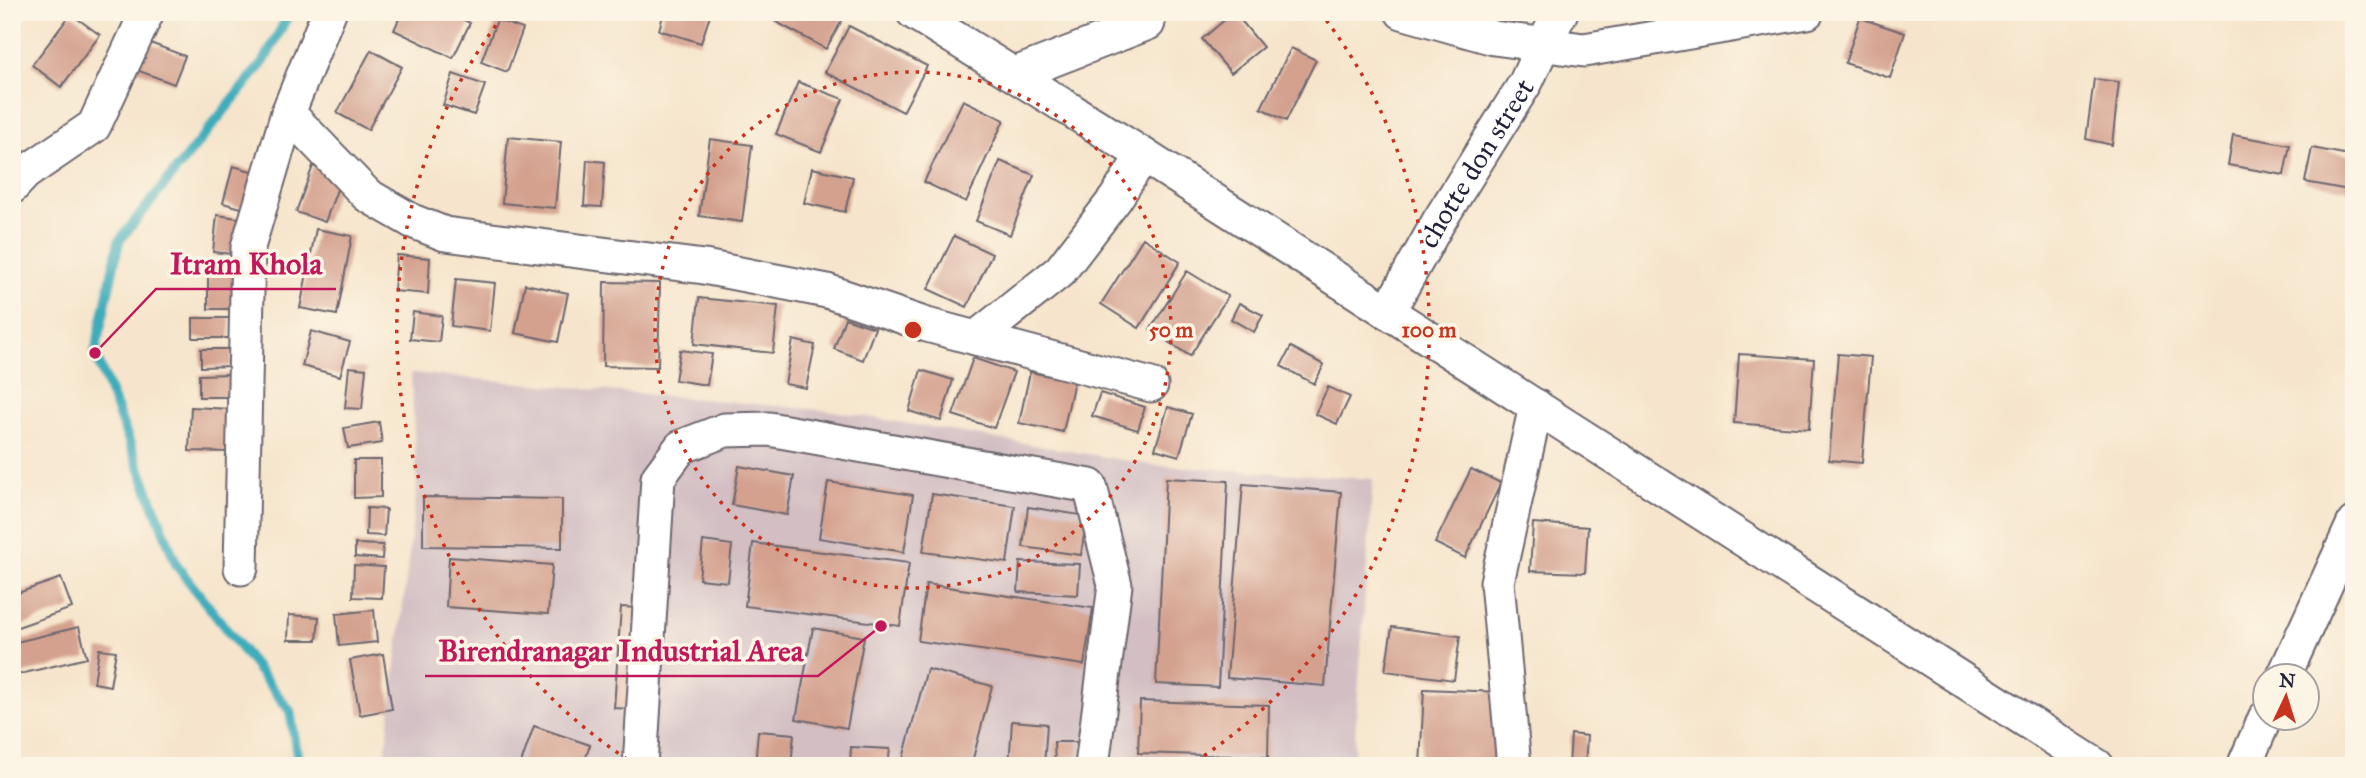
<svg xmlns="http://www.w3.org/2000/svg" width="2366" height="778" font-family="'IM FELL Great Primer',serif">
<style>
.industrial{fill:#d2bec3}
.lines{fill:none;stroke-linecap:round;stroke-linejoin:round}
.stream{stroke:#3eacbb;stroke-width:10}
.building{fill:#d4a18f}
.minor-casing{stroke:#6c666e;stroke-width:37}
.minor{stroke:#fff;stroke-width:33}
.ring{fill:none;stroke:#c8321e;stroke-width:3.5;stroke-dasharray:3.5 7}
.labels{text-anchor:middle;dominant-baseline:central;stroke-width:7;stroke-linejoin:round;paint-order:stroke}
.street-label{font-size:28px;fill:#22223b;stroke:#fcf5e5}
.centre{fill:#c8321e;stroke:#fcf5e5;stroke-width:3.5}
.ring-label{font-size:21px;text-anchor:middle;font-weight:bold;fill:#c8321e;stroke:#fcf5e5;stroke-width:7;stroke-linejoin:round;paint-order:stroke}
.leader{fill:none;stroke:#c2185b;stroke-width:2.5}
.callout-dot{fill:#c2185b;stroke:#fcf5e5;stroke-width:2.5}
.callout-label{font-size:30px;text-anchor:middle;font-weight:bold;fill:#c2185b;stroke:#fcf5e5;stroke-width:7;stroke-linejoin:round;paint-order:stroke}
</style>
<rect width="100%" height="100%" fill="#fcf5e5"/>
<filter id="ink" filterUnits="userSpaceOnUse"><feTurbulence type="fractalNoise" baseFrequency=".0143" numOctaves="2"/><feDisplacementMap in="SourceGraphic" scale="14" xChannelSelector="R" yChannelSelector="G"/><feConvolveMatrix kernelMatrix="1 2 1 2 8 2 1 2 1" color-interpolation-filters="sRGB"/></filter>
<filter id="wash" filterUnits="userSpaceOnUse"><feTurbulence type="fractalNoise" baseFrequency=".00686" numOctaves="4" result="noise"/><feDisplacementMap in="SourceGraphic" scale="28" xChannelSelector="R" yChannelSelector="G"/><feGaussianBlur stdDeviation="1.57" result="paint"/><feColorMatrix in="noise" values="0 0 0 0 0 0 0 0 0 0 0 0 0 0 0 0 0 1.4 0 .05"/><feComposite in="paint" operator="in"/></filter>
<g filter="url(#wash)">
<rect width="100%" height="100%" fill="#f6e5cc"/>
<path class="industrial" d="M411 373 833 411 1152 465 1373 479 1353 766H384L417 486Z"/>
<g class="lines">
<path class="stream" d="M290 12 264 61 119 241 95 353 177 566 290 711 299 766"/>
</g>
<g id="blocks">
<path class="building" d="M402 12H448L470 23 453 58 394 30Z
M664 12H711L701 43 659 30Z
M772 12H834L844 17 826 49 769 18Z
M1234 12 1263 47 1231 73 1202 39Z
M71 14 100 35 61 87 32 65Z
M1860 18 1905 33 1890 78 1845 63Z
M497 20 523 29 507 72 481 62Z
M849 26 927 66 903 112 825 72Z
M142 40 185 56 174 84 131 68Z
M1291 48 1316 60 1286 121 1261 108Z
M371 50 402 67 368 130 337 113Z
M453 74 485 85 474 115 443 105Z
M2094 79 2119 82 2112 145 2086 139Z
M798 82 843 99 821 152 776 134Z
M963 100 1004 120 966 202 924 182Z
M2233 135 2290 145 2284 175 2228 165Z
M508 137 561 142 555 208 502 203Z
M710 139 752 145 742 222 699 216Z
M2312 148 2354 156V191L2305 182Z
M587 160 605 162 602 207 584 206Z
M1000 161 1034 175 1010 235 976 221Z
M233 166 255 172 245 209 223 203Z
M313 166 342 176 325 222 296 212Z
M812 168 853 177 845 212 804 203Z
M217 215 245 219 241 255 213 252Z
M316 229 352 236 337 315 300 308Z
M954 236 992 254 967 307 928 289Z
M1143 238 1180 262 1139 328 1101 304Z
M397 255 430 258 428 294 394 291Z
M208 270H242V309H208Z
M1187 271 1228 296 1190 356 1150 330Z
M456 279 495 283 490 331 451 326Z
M604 282 660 283 658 367 603 366Z
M525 284 568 293 558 342 515 333Z
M699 298 778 306 773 353 694 344Z
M1239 303 1263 315 1254 332 1231 319Z
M413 312 442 316 439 342 410 339Z
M193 318H230V338H193Z
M845 318 875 328 863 360 834 349Z
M311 331 350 342 340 376 302 366Z
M793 340 815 345 806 388 785 384Z
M1291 347 1324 365 1314 384 1281 366Z
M201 349H232V366L201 367Z
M680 350 712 354 707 385 675 380Z
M1739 354 1814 359 1809 429 1734 423Z
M1838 354 1871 357 1862 463 1829 460Z
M973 358 1014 372 994 428 953 415Z
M349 367 366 369 362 409 345 408Z
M921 370 953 380 941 421 909 411Z
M1030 372 1074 381 1063 432 1019 423Z
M231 374V397H199V375Z
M1328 387 1350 397 1337 424 1315 414Z
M1100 393 1145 407 1138 430 1092 416Z
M191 407 230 409 228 452 189 451Z
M1168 407 1192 414 1179 456 1155 449Z
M379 422 382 443 348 448 344 428Z
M354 460H381V497L354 498Z
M739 466 794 476 787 515 732 505Z
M1471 469 1501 483 1465 558 1435 543Z
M1166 478 1228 481 1218 687 1156 684Z
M828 482 913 495 904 552 819 538Z
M1243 484 1341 492 1325 686 1227 678Z
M932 494 1015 506 1007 563 923 552Z
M423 497 562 499V548L423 546Z
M1028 507 1087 516 1081 555 1023 547Z
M367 508 386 509 384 536 366 535Z
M1533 523 1588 527 1585 573 1530 571Z
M703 541 732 545 728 582 699 579Z
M753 543 909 563 900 626 745 606Z
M355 544 383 545 382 559 355 557Z
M449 557 552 565 548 614 446 607Z
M1020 562 1080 564 1078 595 1018 592Z
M354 565 384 567 382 598 353 597Z
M61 578 72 608 12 629V595Z
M926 584 1093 608 1084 665 918 641Z
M621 607 638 608 631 709 614 708Z
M374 610 377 642 339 646 336 614Z
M289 615 319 617 317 640H288Z
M79 627 87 658 12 676V643Z
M1392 627 1460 636 1454 680 1385 671Z
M813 628 864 637 847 728 796 719Z
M99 649 116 651 110 686 94 683Z
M383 654 392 709 360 715 350 660Z
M927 669 992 686 971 766H901Z
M1424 689 1499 692 1495 766H1420Z
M1140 701 1269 705 1268 757 1138 753Z
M1012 721 1047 724 1044 766H1009Z
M534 726 590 745 583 766H520Z
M758 731 794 734 791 766H755Z
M1571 734 1587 736 1585 766H1569Z
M1054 742H1078V766H1055Z
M851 747 890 749 888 766H850Z
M803 760 838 762 837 766H803Z
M681 762 707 764 706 766H681Z"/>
</g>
</g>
<g filter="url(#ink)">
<use href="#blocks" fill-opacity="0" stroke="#6c666e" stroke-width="2"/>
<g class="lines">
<g class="minor-casing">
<g id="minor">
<path d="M913 12 1143 155 2097 766"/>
<path d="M1402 12 1494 38 1584 50 1807 12"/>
<path d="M1015 74 1148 23 1147 12"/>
<path d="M288 113 367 195 412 221 445 234 704 267 827 291 927 325 1151 385"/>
<path d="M12 187 25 173 94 126 147 12"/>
<path id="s1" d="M1388 312 1439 221 1526 82 1543 45 1561 12"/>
<path d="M976 338 1060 271 1116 198 1143 155"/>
<path d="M241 568 248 247 288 113 329 12"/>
<path d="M2284 676 2354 523"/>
<path d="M640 766 658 478 681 447 725 430 769 429 1090 486 1115 585 1092 766"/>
<path d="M1514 766 1497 582 1536 406"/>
<path d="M2244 766 2265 718"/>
</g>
</g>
<use href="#minor" class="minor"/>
</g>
</g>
<g class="ring">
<circle cx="913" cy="330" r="258"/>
<path d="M636 765A516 516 0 0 1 506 12M1320 12A516 516 0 0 1 1190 765"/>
</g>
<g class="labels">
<g class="street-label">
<text stroke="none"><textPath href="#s1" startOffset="173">chotte don street</textPath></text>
</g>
</g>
<circle cx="913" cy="330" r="10" class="centre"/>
<g class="ring-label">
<text x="1171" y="337">50 m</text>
<text x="1429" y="337">100 m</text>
</g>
<path class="leader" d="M95 353L156 289H336M881 626L818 676H425"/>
<g class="callout-dot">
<circle cx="95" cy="353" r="7"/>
<circle cx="881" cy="626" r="7"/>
</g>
<g class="callout-label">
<text x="246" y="274">Itram Khola</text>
<text x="621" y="661">Birendranagar Industrial Area</text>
</g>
<rect width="2366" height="778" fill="none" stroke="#fcf5e5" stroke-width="42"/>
<g transform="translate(2286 697) rotate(4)"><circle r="33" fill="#fcf5e5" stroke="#a5a1a1" stroke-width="2"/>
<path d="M0-5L12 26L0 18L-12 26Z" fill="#c8321e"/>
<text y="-10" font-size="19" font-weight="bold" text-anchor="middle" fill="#22223b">N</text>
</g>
</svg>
